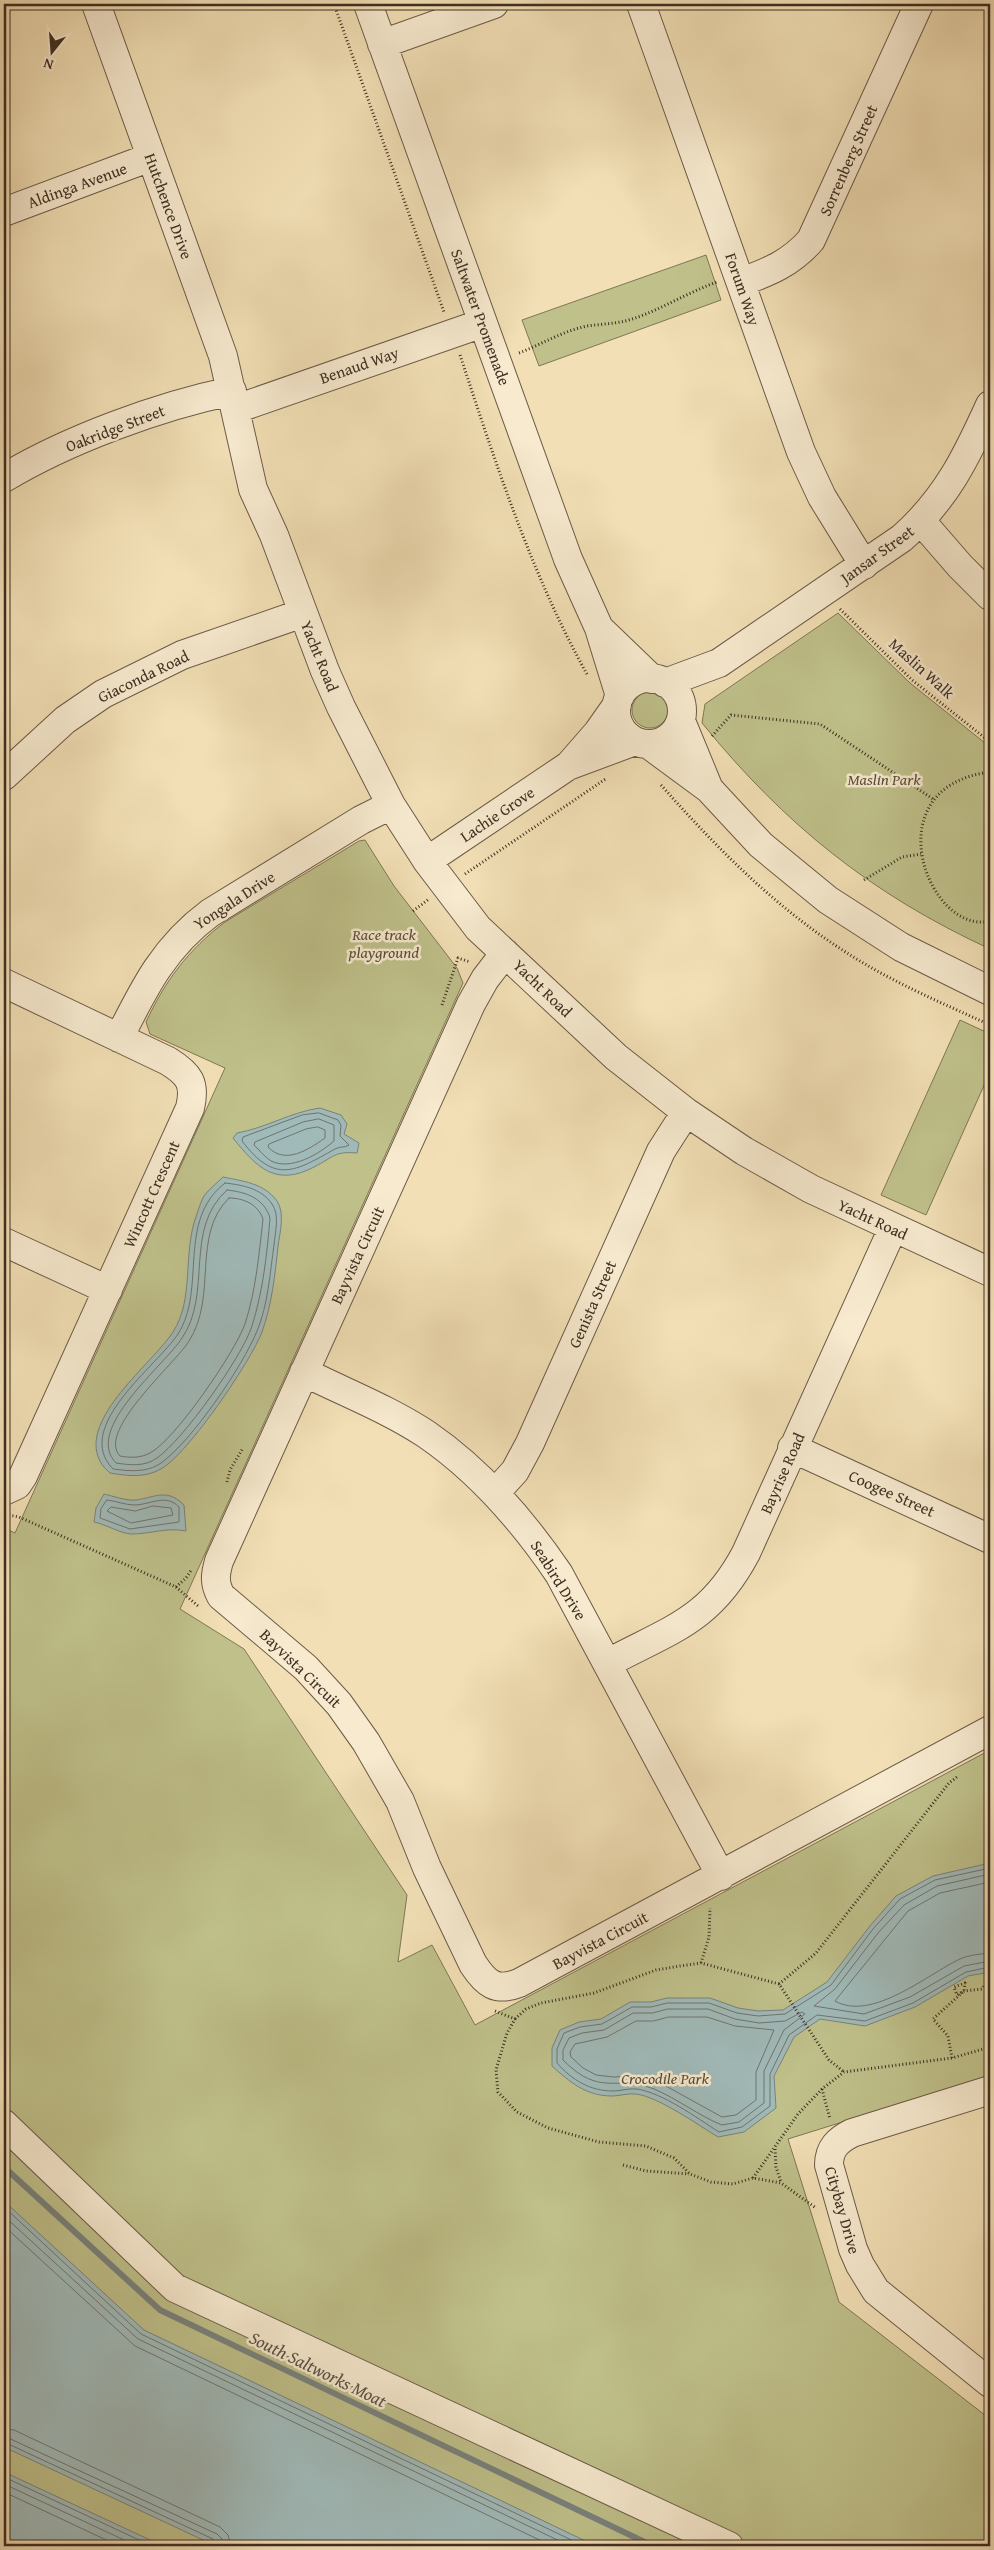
<svg xmlns="http://www.w3.org/2000/svg" width="994" height="2550" font-family="'Gentium Book Plus',serif">
<style>
.green{fill:#bfc08a;stroke:#7f7756}
.water{fill:#a0bab9;stroke:#79827d}
.lines{fill:none;stroke-linecap:round;stroke-linejoin:round}
.shore{stroke:#70746e;stroke-width:1}
.stream{stroke:#79827d;stroke-width:6}
.minor-casing{stroke:#6c5a47;stroke-width:30}
.path{stroke:#3f2e22;stroke-width:3;stroke-dasharray:1 2.5;stroke-linecap:butt}
.minor{stroke:#f7eacf;stroke-width:28}
.labels{text-anchor:middle;dominant-baseline:central;stroke-width:5;stroke-linejoin:round;paint-order:stroke}
.street-label{font-size:16px;fill:#3f2e22;stroke:#f7eacf}
.park-label{font-size:16px;font-style:italic;fill:#594b37;stroke:#f7eacf}
.water-label{font-size:18px;font-style:italic;fill:#575148;stroke:#f7eacf}
</style>
<rect width="100%" height="100%" fill="#f2dfb5"/>
<filter id="stains"><feTurbulence type="fractalNoise" baseFrequency=".004" numOctaves="4"/><feColorMatrix values="0 0 0 0 .2 0 0 0 0 .09 0 0 0 0 .02 0 0 0 .5 -.17"/></filter>
<radialGradient id="worn" r=".72"><stop offset=".6" stop-color="#630" stop-opacity="0"/><stop offset="1" stop-color="#630" stop-opacity=".3"/></radialGradient>
<path class="green" d="M706 255 721 300 539 366 522 320Z
M838 613 910 683 990 747V949C871 894 785 825 702 723L705 704Z
M632 710a18 18 0 1 1 36 0a18 18 0 1 1-36 0Z
M365 840 394 886 457 968 463 983 180 1609 244 1649 407 1895 398 1962 432 1945 475 2025 990 1750V2076L788 2139 839 2302 990 2419V2546H4V1528L15 1533 225 1068 150 1034 146 1022C165 981 188 950 225 922L359 841Z
M960 1020 990 1034V1072L926 1215 881 1195Z"/>
<path class="water" d="M320 1108 341 1115 347 1124 344 1134 359 1143 357 1153C334 1151 334 1157 314 1167 276 1187 257 1168 233 1138L237 1133C266 1128 291 1112 320 1108Z
M223 1177C242 1181 264 1183 277 1201 285 1213 280 1232 278 1246 275 1275 272 1304 262 1332 251 1361 188 1454 161 1469 145 1478 128 1476 110 1473 107 1470 102 1466 100 1461 78 1419 153 1363 173 1332 195 1298 182 1252 197 1214 199 1208 201 1201 204 1196 209 1189 217 1183 223 1177Z
M104 1494C113 1496 126 1501 136 1500 156 1497 167 1488 184 1505L186 1531C167 1527 151 1534 131 1534 122 1534 105 1524 94 1522L96 1508Z
M990 1863V1972L968 1976 915 2007 865 2026 820 2019 794 2037 774 2076 776 2108 744 2132 718 2137C698 2125 659 2097 636 2094 628 2093 620 2096 612 2096 586 2096 570 2082 552 2066V2048L560 2030 579 2022 601 2019 630 2002H651L667 1998H710L738 2008 758 2011 783 2010 827 1982 870 1926 896 1896 933 1876Z
M4 2201 144 2330 596 2546H216L4 2447Z
M4 2472 163 2546H4Z"/>
<g class="lines">
<path class="shore" d="M319 1113 338 1120 341 1125 340 1136 349 1145C345 1148 340 1146 335 1149 294 1172 275 1184 242 1141L243 1137 302 1115Z
M319 1119 334 1125V1141C319 1154 291 1171 271 1161 265 1157 259 1150 254 1145L255 1142 303 1122Z
M318 1127 325 1130V1138C308 1150 285 1165 268 1147L269 1144 306 1129Z
M225 1183C242 1185 261 1188 272 1204 280 1215 275 1233 274 1245 270 1273 268 1305 257 1331 243 1366 191 1442 161 1463 147 1473 128 1471 113 1469 72 1427 157 1366 178 1334 207 1288 176 1221 225 1183Z
M227 1190C246 1192 264 1198 270 1218 267 1254 263 1291 252 1326 242 1357 183 1440 157 1458 145 1467 129 1465 116 1463 83 1429 165 1365 182 1338 213 1293 183 1229 227 1190Z
M229 1198C243 1198 258 1204 263 1219 259 1254 256 1290 245 1324 235 1352 175 1440 150 1453 141 1458 130 1458 120 1456 96 1431 176 1363 189 1341 218 1296 191 1235 229 1198Z
M107 1500C116 1501 126 1505 134 1505 150 1505 166 1493 179 1507V1522L130 1529 100 1518 101 1509Z
M153 1506 171 1508 173 1515 131 1523 107 1511 111 1507 135 1511Z
M990 1868 935 1880 900 1899 873 1929 831 1985 785 2014 758 2016 737 2013 709 2003H667L651 2007H632L602 2024 580 2027 564 2033 557 2049V2063C572 2080 590 2091 613 2091 621 2091 629 2088 637 2089 663 2093 697 2118 719 2132L742 2127 770 2106V2074L789 2035 817 2015 865 2021 913 2003 966 1972 990 1967
M990 1874 937 1886 904 1905 878 1933 835 1989 814 2006 864 2014 910 1997 964 1966 990 1961
M990 1882 940 1893 908 1911 835 2001C872 2022 928 1974 960 1959 968 1955 981 1954 990 1953
M668 2009H708L735 2019 759 2023 785 2021 802 2012 805 2014 784 2030 764 2071V2103L739 2122 722 2125C699 2116 678 2099 654 2089 615 2074 601 2098 563 2060V2050L569 2038 582 2033 604 2030 633 2013H652Z
M669 2017H707L735 2026 774 2030 756 2072V2100L736 2115 722 2117 664 2085 639 2076 613 2077 596 2075 583 2068 571 2057 570 2052 575 2044 607 2037 636 2021H653Z
M4 2207 141 2334 584 2546
M4 2216 138 2339 570 2546
M4 2226 135 2346 552 2546
M4 2429 14 2430 220 2527 228 2535 231 2546
M4 2436 217 2534 222 2539 223 2546
M4 2442 213 2539 217 2546
M4 2477 152 2546
M4 2484 137 2546
M4 2492 119 2546"/>
<path class="stream" d="M4 2167 160 2310 653 2546"/>
<g class="minor-casing">
<path id="minor" d="M96 4 223 356 253 489 274 535 325 671 341 707 391 805 427 861 478 928 616 1057 686 1112 744 1151 811 1189 990 1272
M368 4 568 559 599 628 620 696
M641 4 801 452 822 497 864 565
M382 44 494 4
M4 212 151 157
M741 282C769 272 791 263 811 240L919 4
M236 409 483 323
M4 478C67 440 159 406 232 391
M921 521 960 566 990 596
M599 628 652 679
M616 711a33 33 0 1 1 66 0a33 33 0 1 1-66 0Z
M665 683 719 663 902 538C946 499 966 458 990 405
M681 721 709 789
M648 744 709 789 761 845 828 900 901 947 990 991
M571 763 598 732 617 705
M4 776 65 720 103 694 182 655 303 613
M427 861 568 766 635 741
M505 953 485 979 471 1004 219 1561C215 1575 214 1583 221 1596L306 1668 339 1704 366 1742 400 1801 427 1868 473 1964C486 1984 496 1992 519 1983L990 1730
M4 983 168 1061C189 1074 196 1083 190 1108L23 1476 17 1485 4 1491
M119 1038C144 988 164 947 210 913L361 820 391 805
M4 1242 108 1290
M304 1372C344 1392 388 1409 426 1434 480 1471 523 1521 559 1574L721 1876
M792 1448 990 1539
M495 1493 515 1471 530 1443 661 1151 686 1112
M608 1663C671 1629 710 1621 746 1553L893 1228
M990 2090 852 2133C838 2140 829 2148 829 2165L853 2249 860 2265 876 2291 990 2383
M4 2124 175 2288 729 2546"/>
</g>
<path class="path" d="M334 4 444 312
M519 353C542 344 563 331 587 326 601 324 615 324 629 320 659 311 686 293 717 282
M460 355C496 464 532 576 588 676
M840 609 912 680 990 742
M712 736 731 715 820 724 933 799
M988 741 989 772
M990 772C871 787 929 936 990 921
M661 785C715 846 773 905 841 949 887 980 940 1002 990 1025
M465 874 607 778
M864 880 902 857 921 854
M413 911 429 899
M442 1005 458 958 470 962
M227 1482 230 1470 243 1448
M9 1515 19 1517 176 1587 198 1606
M176 1587 186 1578 192 1569
M701 1963 709 1937 710 1908
M779 1984 816 1953 949 1783 957 1777
M495 2011 515 2019 507 2033 496 2070 498 2092 517 2112 548 2128 599 2142 646 2146 674 2158 690 2174 711 2182 733 2184 753 2178 781 2183 816 2208
M515 2019 526 2009 541 2003 594 1993 656 1970 680 1966 701 1963 779 1984 829 2060 844 2072
M952 2058 948 2036 933 2019 964 1991 965 1983 954 1987 957 1995 964 1991 982 1989 990 1977
M822 2089 830 2119
M775 2149 776 2167 781 2182
M623 2165 646 2171 689 2174
M753 2178 798 2114 822 2089 844 2072 952 2058 990 2047"/>
<use href="#minor" class="minor"/>
</g>
<g class="labels">
<g class="street-label">
<text transform="translate(848 160) rotate(-66)">Sorrenberg Street</text>
<text transform="translate(77 185) rotate(-20)">Aldinga Avenue</text>
<text transform="translate(169 206) rotate(70)">Hutchence Drive</text>
<text transform="translate(743 289) rotate(71)">Forum Way</text>
<text transform="translate(481 317) rotate(70)">Saltwater Promenade</text>
<text transform="translate(359 365) rotate(-19)">Benaud Way</text>
<text transform="translate(115 428) rotate(-21)">Oakridge Street</text>
<text transform="translate(877 554) rotate(-36)">Jansar Street</text>
<text transform="translate(320 656) rotate(68)">Yacht Road</text>
<text transform="translate(922 668) rotate(42)">Maslin Walk</text>
<text transform="translate(143 676) rotate(-26)">Giaconda Road</text>
<text transform="translate(497 814) rotate(-34)">Lachie Grove</text>
<text transform="translate(234 900) rotate(-33)">Yongala Drive</text>
<text transform="translate(543 988) rotate(44)">Yacht Road</text>
<text transform="translate(151 1194) rotate(-66)">Wincott Crescent</text>
<text transform="translate(873 1219) rotate(25)">Yacht Road</text>
<text transform="translate(357 1255) rotate(-65)">Bayvista Circuit</text>
<text transform="translate(592 1304) rotate(-66)">Genista Street</text>
<text transform="translate(782 1473) rotate(-66)">Bayrise Road</text>
<text transform="translate(892 1493) rotate(24)">Coogee Street</text>
<text transform="translate(559 1580) rotate(58)">Seabird Drive</text>
<text transform="translate(301 1668) rotate(44)">Bayvista Circuit</text>
<text transform="translate(600 1940) rotate(-28)">Bayvista Circuit</text>
<text transform="translate(843 2210) rotate(74)">Citybay Drive</text>
</g>
<g class="park-label">
<text x="884" y="779">Maslin Park</text>
<text x="384" y="934">Race track<tspan x="384" dy="18">playground</tspan></text>
<text x="665" y="2078">Crocodile Park</text>
</g>
<g class="water-label">
<text transform="translate(318 2369) rotate(26)">South Saltworks Moat</text>
</g>
</g>
<rect width="994" height="2550" fill="none" stroke="#f2dfb5" stroke-width="20"/>
<rect x="5" y="5" width="984" height="2540" fill="none" stroke="#3f2e22" stroke-width="2.5"/>
<rect x="10" y="10" width="974" height="2530" fill="none" stroke="#3f2e22"/>
<g transform="translate(52 52) rotate(197)" stroke="#f7eacf" stroke-width="4" paint-order="stroke">
<path d="M0-4L9 19L0 12L-9 19Z" fill="#3f2e22"/>
<text y="-8" font-size="14" font-weight="bold" text-anchor="middle" fill="#3f2e22">N</text>
</g>
<rect width="100%" height="100%" filter="url(#stains)"/>
<rect width="100%" height="100%" fill="url(#worn)"/>
</svg>
